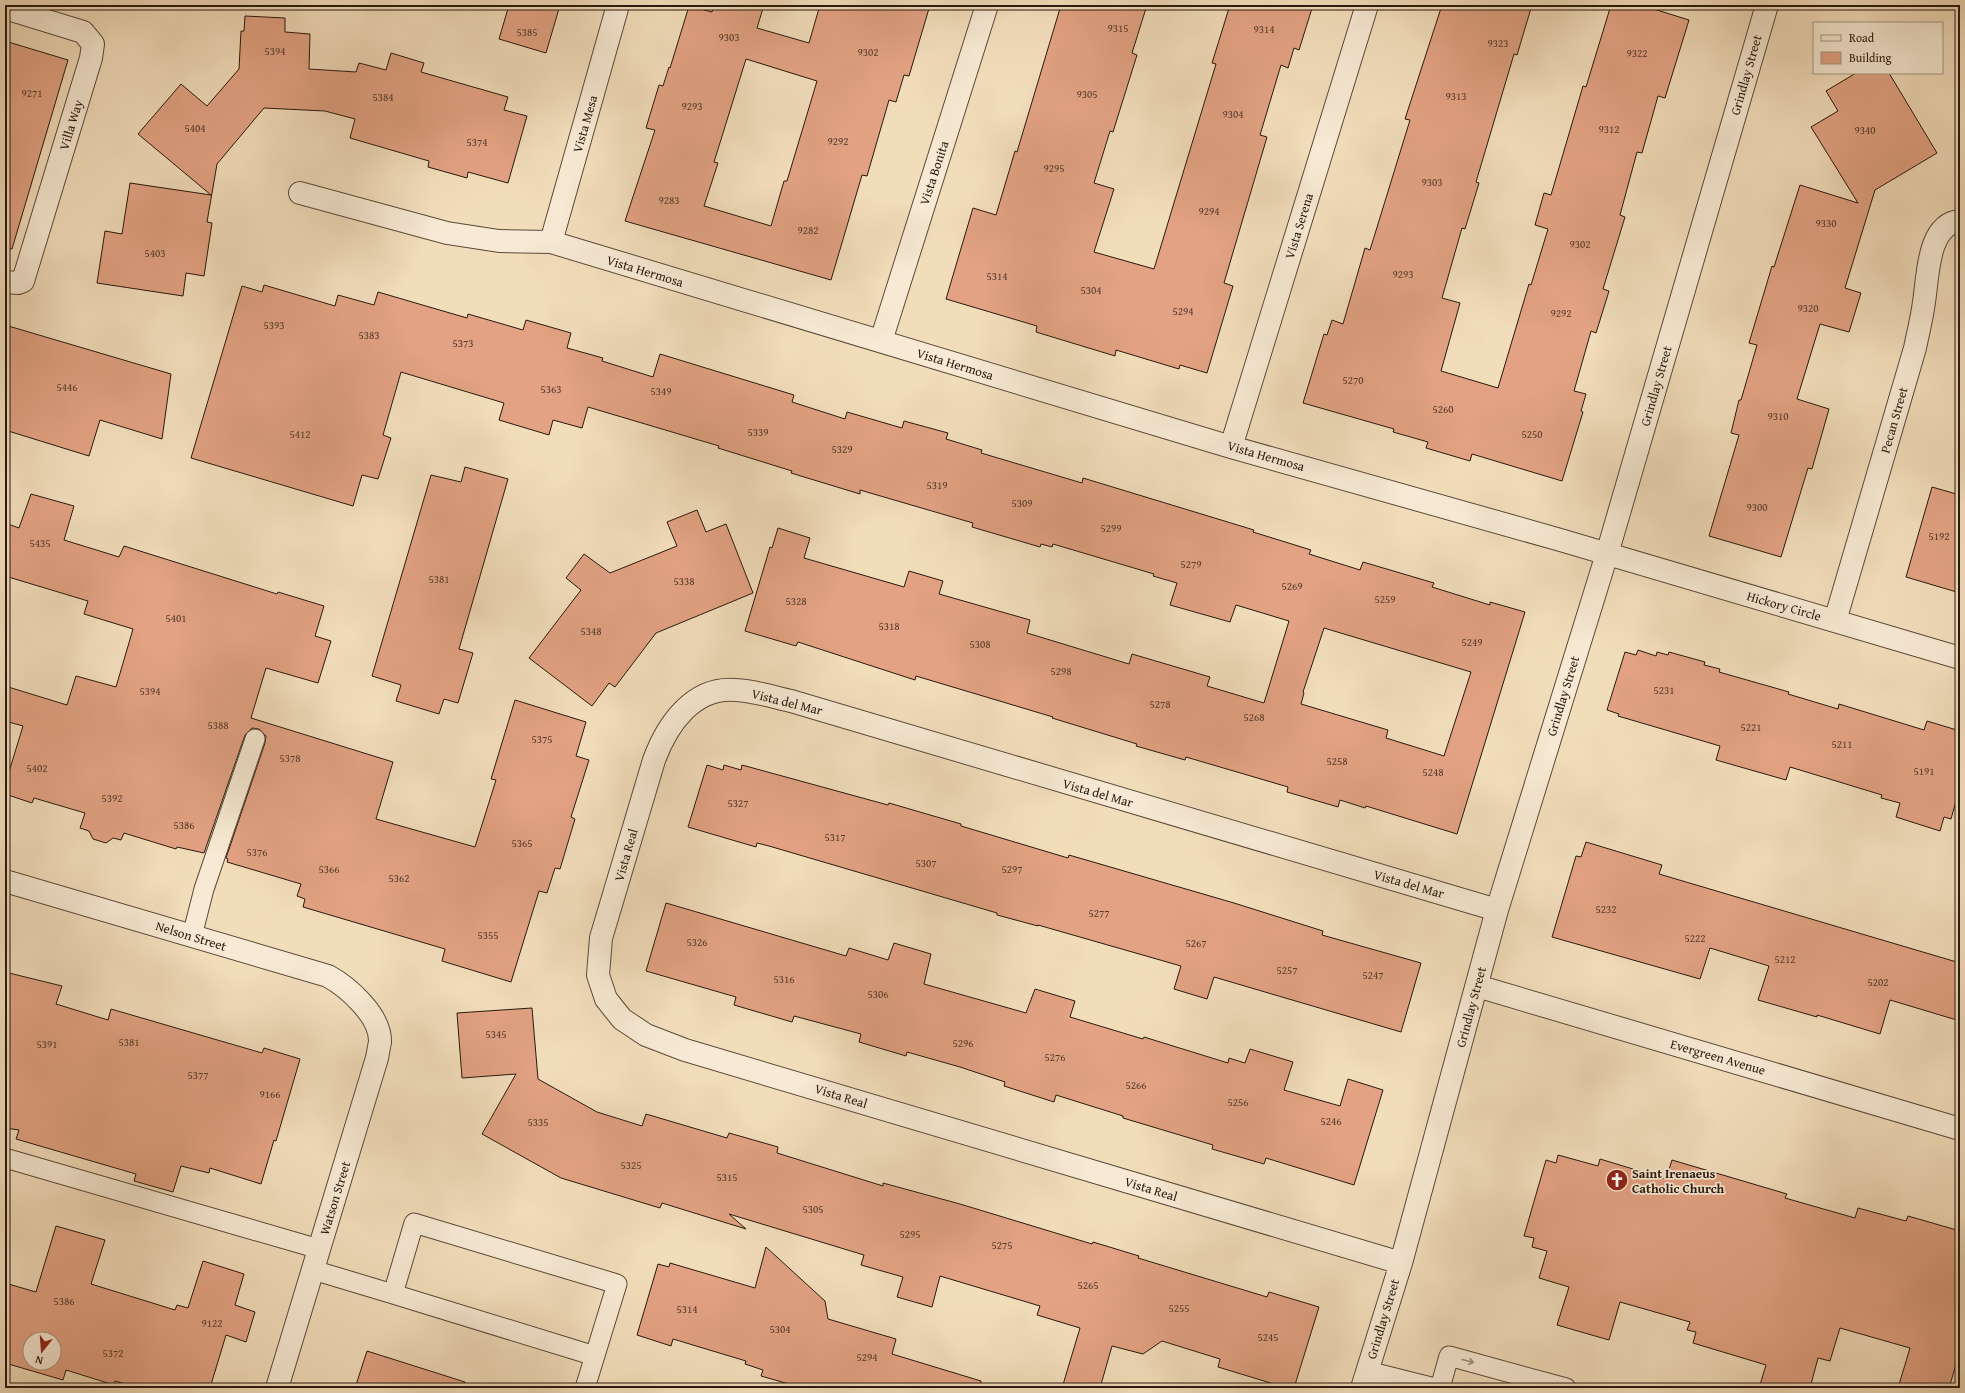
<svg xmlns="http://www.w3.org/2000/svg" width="1965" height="1393" font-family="'Gentium Book Plus',serif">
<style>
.building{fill:#e2a283;stroke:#28190e;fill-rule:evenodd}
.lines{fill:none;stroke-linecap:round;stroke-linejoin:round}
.lane-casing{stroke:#5a4a39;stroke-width:21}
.street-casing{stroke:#5a4a39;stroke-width:24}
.lane{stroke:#f7e9d3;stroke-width:19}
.street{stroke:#f7e9d3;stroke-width:22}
.oneway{stroke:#9a8b7a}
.labels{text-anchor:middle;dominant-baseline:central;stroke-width:3.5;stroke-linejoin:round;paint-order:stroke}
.number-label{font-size:11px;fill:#563b2b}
.street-label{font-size:13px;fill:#28190e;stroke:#f7e9d3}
.poi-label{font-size:13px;font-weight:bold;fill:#28190e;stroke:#f7e9d3;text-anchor:start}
</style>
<rect width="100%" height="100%" fill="#f2ddbb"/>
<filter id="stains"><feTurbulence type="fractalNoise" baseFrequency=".005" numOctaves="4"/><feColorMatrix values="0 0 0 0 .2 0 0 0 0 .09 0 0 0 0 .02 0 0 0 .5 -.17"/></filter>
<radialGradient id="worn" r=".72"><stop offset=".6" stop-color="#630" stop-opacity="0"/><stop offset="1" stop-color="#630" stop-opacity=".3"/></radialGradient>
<path class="building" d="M509 5H560L546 53 499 39Z
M714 5H764L757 28 809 43 820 5H930L909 76 904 75 896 102 889 100 867 176 862 175 831 280 625 221 655 130 646 128 659 85 663 86 669 67 670 68 689 6 712 12ZM746 59 817 81 787 181H784L771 226 704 206 718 163 714 162Z
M1061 5H1147L1132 53 1137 55 1113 132 1110 131 1094 183 1114 189 1094 252 1154 269 1216 64 1212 63 1230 5H1313L1299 50 1294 48 1288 68 1281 65 1260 135 1267 137 1224 283 1233 286 1207 373 1180 365 1179 369 1116 350 1115 356 1036 332 1037 326 946 299 973 208 996 215 1015 151 1017 152Z
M1442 5H1532L1517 55 1514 54 1476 182 1479 183 1465 229 1462 228 1442 298 1460 303 1441 371 1498 388 1529 284 1531 285 1548 229 1535 225 1544 193 1551 195 1583 86 1586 87 1611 5H1641L1689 20 1665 98 1658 96 1642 153 1637 152 1620 215 1625 217 1603 289 1609 291 1596 333 1591 331 1574 391 1586 394 1581 411 1583 412 1562 481 1472 454 1470 461 1426 448 1428 442 1393 432 1394 429 1303 403 1324 334 1327 335 1332 320 1343 324 1365 248 1370 250 1410 120 1405 119Z
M245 16 285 18V32L310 34 309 69 356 72 359 63 386 70 391 53 424 63 421 72 508 97 504 110 527 116 508 183 468 172 467 178 428 167 429 161 350 138 355 119 325 111 264 108 217 164 207 222 212 223 204 276 186 273 183 296 97 283 105 231 122 234 130 183 211 195 138 134 181 84 207 106 239 69 241 31H244Z
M5 41 68 60 12 249 5 248Z
M1856 73H1889L1937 153 1875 190 1845 288 1861 293 1849 332 1820 324 1797 399 1829 409 1812 469 1808 468 1781 557 1709 536 1739 435 1731 433 1739 400H1741L1757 345 1749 343 1772 266 1774 267 1800 185 1858 203 1811 127 1838 111 1826 91Z
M264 285 335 306 338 295 374 305 378 292 467 318 468 314 523 330 526 320 571 333 567 348 603 358 602 361 653 377 660 354 794 395 792 402 845 419 847 412 902 428 904 421 948 433 946 439 982 450 981 453 1082 483 1083 478 1254 530 1253 532 1311 550 1309 554 1360 570 1363 562 1434 583 1432 587 1490 605V602L1525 612 1457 834 1366 806 1365 808 1340 800 1338 807 1287 792 1288 787 1186 757 1185 760 1136 746 1137 744 1052 718 1053 717 916 676 915 680 798 642 796 646 745 631 770 547 772 548 778 528 810 538 804 558 904 587 909 571 943 581 939 594 1030 620 1027 633 1129 664 1132 654 1210 677 1207 686 1264 703 1289 621 1236 605 1230 622 1170 605 1177 583 1153 576 1154 574 1053 544 1052 547 1041 544 1040 547 972 527 973 523 860 490V494L791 473 792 471 718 448 719 446 588 407 582 428 553 420 549 435 499 420 504 403 401 372 383 435 391 438 378 479 362 475 353 506 191 458 242 286 262 292ZM1324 628 1471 672 1444 756 1386 738 1388 730 1301 704 1304 693 1303 692Z
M5 325 171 374 162 439 100 420 89 456 5 430Z
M465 467 508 479 459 649 473 653 458 703 444 699 439 714 396 701 401 685 372 676 431 475 461 482Z
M1932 487 1960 495V593L1906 577Z
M31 494 74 506 64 540 119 557 124 546 277 594 278 592 324 606 315 636 331 641 318 683 266 668 251 718 393 762 376 819 475 847 496 780 491 779 515 700 586 722 576 756 589 760 571 817 575 819 560 869 555 868 547 893 539 891 511 982 442 961 445 949 303 907 305 899 297 896 301 884 227 862 228 859 226 858 265 743 266 736 259 729 252 728 245 735 204 853 177 847 176 849 124 833 121 840 113 838 106 843 93 839 89 831 80 828 85 813 34 798 32 803 5 794V785L23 726 5 721V686L67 705 76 676 116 687 133 629 84 614 88 601 5 576V523L19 528Z
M697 510 706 532 726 524 753 593 656 633 615 687 609 683 592 706 529 658 581 590 566 578 584 554 610 573 677 546 667 522Z
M1638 650 1656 656 1657 652 1668 655 1669 652 1705 662 1704 665 1720 669 1719 672 1789 692 1788 694 1838 709 1839 704 1924 730 1927 721 1960 731V787L1951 819 1944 817 1940 831 1896 817 1900 803 1881 798 1882 795 1790 767 1786 780 1716 760 1720 746 1618 716 1619 714 1607 710 1625 652 1636 655Z
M707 765 723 770 724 765 741 770 742 765 888 805 889 803 961 824V826L1068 858 1069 855 1234 903 1323 931 1322 935 1421 963 1401 1032 1214 977 1207 999 1174 989 1181 966 1038 925V926L997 915V913L769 846 757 843 756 847 688 827Z
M1586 842 1662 865 1659 874 1960 963V1021L1890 1000 1880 1034 1817 1015V1017L1758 1000 1769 966 1710 948 1700 979 1552 937 1576 856 1581 857Z
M666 903 846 956 849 948 888 960 894 943 931 954 924 984 1026 1013 1035 989 1075 1001 1070 1017 1143 1039 1144 1037 1228 1063 1229 1058 1245 1063 1250 1049 1293 1062 1284 1090 1340 1106 1348 1079 1383 1090 1354 1185 1266 1158 1264 1164 1212 1149 1213 1145 1123 1118V1116L1056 1095 1054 1102 1004 1086 1005 1082 960 1067 907 1052 906 1056 859 1042 861 1034 794 1016 792 1022 734 1005 736 997 646 971Z
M5 972 62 986 56 1004 108 1020 111 1009 262 1053 264 1048 300 1059 276 1141 274 1140 261 1184 210 1168 209 1173 181 1166 173 1192 134 1181 136 1174 16 1139 19 1130 5 1128Z
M532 1008 538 1079 597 1112 642 1126 646 1114 727 1138 729 1133 778 1147 777 1153 883 1186V1183L960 1204 1092 1244 1093 1242 1139 1256 1138 1258 1267 1297 1269 1292 1319 1307 1294 1388H1287L1218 1367 1220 1359 1162 1341 1143 1354 1112 1346 1100 1388H1062L1080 1328 1037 1315 1040 1306 940 1276 932 1307 897 1297 903 1277 861 1265 864 1255 729 1214 746 1229 662 1203 660 1208 561 1178 482 1134 516 1074 462 1078 457 1013Z
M1558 1155 1598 1166 1600 1159 1666 1179 1672 1160 1787 1194 1785 1198 1855 1218 1858 1208 1906 1221 1908 1216 1960 1231V1351L1949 1388H1898L1910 1348 1840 1328 1830 1361 1818 1358 1810 1388H1759L1766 1365 1693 1343 1696 1332 1687 1330 1690 1322 1620 1302 1609 1340 1557 1325 1569 1287 1539 1278 1547 1251 1532 1247 1534 1238 1524 1236 1546 1160 1556 1163Z
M56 1226 105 1240 91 1284 175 1310 177 1305 188 1308 203 1261 244 1274 235 1305 255 1312 246 1342 226 1335 210 1388H139L115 1381 114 1385 66 1370 63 1380 5 1363V1283L36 1292ZM30 1339H54V1363H30Z
M766 1247 825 1301 828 1319 896 1339 892 1354 981 1381 980 1388H803L761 1376 763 1370 745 1364 746 1361 673 1339 671 1346 637 1335 658 1264 669 1267 670 1263 755 1288Z
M367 1351 465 1382 464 1388H355Z"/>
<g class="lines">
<g class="lane-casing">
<path id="lane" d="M192 936 204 889 255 739
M5 1158 319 1249
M313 1270 393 1294 414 1223 617 1284 585 1388
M393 1294 595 1356
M1367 1371 1435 1388
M1440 1388 1449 1356 1566 1388"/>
</g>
<g class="street-casing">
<path id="street" d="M5 8 83 32 93 44 91 58 23 281 18 283 5 282
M300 193 447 233 499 241 551 242 1231 447 1557 539 1960 658
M551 242 618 5
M881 341 987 5
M1231 447 1367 5
M1835 621 1915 348C1918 333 1922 318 1924 302 1928 278 1927 224 1960 221
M5 881 328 976C348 987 381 1016 380 1042 379 1047 378 1053 377 1058L277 1388
M1477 986 1960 1129
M1401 1263 685 1050 646 1035 622 1019 606 999 598 975 601 938 654 760C667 725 693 686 736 690 755 691 773 697 791 701L1497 910
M1362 1388 1401 1263 1497 910 1607 554 1767 5"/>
</g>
<use href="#lane" class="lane"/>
<use href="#street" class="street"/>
</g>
<defs><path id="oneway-shaft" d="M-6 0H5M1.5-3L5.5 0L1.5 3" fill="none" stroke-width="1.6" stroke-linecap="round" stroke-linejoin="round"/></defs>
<use class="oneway" href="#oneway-shaft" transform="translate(1468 1361) rotate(15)"/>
<defs>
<g id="church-disc" transform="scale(1.15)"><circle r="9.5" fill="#8f2418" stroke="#f7e9d3"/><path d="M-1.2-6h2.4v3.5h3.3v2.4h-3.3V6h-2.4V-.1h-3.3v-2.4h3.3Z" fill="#fff"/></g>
</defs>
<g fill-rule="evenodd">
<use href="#church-disc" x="1617" y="1180"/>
</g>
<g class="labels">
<g class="number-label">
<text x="1118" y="28">9315</text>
<text x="1264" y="29">9314</text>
<text x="527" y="32">5385</text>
<text x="729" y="37">9303</text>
<text x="1498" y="43">9323</text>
<text x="275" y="51">5394</text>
<text x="868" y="52">9302</text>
<text x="1637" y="53">9322</text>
<text x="32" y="93">9271</text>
<text x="1087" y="94">9305</text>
<text x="1456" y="96">9313</text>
<text x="383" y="97">5384</text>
<text x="692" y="106">9293</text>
<text x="1233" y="114">9304</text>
<text x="195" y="128">5404</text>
<text x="1609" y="129">9312</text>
<text x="1865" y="130">9340</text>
<text x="838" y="141">9292</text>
<text x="477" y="142">5374</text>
<text x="1054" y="168">9295</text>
<text x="1432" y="182">9303</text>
<text x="669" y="200">9283</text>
<text x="1209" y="211">9294</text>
<text x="1826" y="223">9330</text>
<text x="808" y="230">9282</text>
<text x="1580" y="244">9302</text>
<text x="155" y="253">5403</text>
<text x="1403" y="274">9293</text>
<text x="997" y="276">5314</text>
<text x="1091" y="290">5304</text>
<text x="1808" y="308">9320</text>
<text x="1183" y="311">5294</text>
<text x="1561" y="313">9292</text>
<text x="274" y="325">5393</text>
<text x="369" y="335">5383</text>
<text x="463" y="343">5373</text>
<text x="1353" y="380">5270</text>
<text x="67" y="387">5446</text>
<text x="551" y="389">5363</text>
<text x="661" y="391">5349</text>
<text x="1443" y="409">5260</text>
<text x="1778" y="416">9310</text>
<text x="758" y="432">5339</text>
<text x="300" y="434">5412</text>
<text x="1532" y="434">5250</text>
<text x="842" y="449">5329</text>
<text x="937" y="485">5319</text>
<text x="1022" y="503">5309</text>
<text x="1757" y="507">9300</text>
<text x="1111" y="528">5299</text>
<text x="1939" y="536">5192</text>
<text x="40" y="543">5435</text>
<text x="1191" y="564">5279</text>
<text x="439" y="579">5381</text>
<text x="684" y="581">5338</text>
<text x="1292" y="586">5269</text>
<text x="1385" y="599">5259</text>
<text x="796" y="601">5328</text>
<text x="176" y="618">5401</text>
<text x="889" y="626">5318</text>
<text x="591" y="631">5348</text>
<text x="1472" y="642">5249</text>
<text x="980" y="644">5308</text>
<text x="1061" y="671">5298</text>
<text x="1664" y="690">5231</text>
<text x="150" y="691">5394</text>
<text x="1160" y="704">5278</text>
<text x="1254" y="717">5268</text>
<text x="218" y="725">5388</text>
<text x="1751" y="727">5221</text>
<text x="542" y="739">5375</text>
<text x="1842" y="744">5211</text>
<text x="290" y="758">5378</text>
<text x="1337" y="761">5258</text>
<text x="37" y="768">5402</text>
<text x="1924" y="771">5191</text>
<text x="1433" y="772">5248</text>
<text x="112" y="798">5392</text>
<text x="738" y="803">5327</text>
<text x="184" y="825">5386</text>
<text x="835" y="837">5317</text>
<text x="522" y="843">5365</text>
<text x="257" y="852">5376</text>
<text x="926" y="863">5307</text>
<text x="329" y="869">5366</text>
<text x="1012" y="869">5297</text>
<text x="399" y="878">5362</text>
<text x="1606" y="909">5232</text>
<text x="1099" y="913">5277</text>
<text x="488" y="935">5355</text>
<text x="1695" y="938">5222</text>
<text x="697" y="942">5326</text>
<text x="1196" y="943">5267</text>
<text x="1785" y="959">5212</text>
<text x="1287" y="970">5257</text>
<text x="1373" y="975">5247</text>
<text x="784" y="979">5316</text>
<text x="1878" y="982">5202</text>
<text x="878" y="994">5306</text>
<text x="496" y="1034">5345</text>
<text x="129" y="1042">5381</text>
<text x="963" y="1043">5296</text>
<text x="47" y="1044">5391</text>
<text x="1055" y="1057">5276</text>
<text x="198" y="1075">5377</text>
<text x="1136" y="1085">5266</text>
<text x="270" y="1094">9166</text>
<text x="1238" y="1102">5256</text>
<text x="1331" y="1121">5246</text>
<text x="538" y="1122">5335</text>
<text x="631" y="1165">5325</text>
<text x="727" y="1177">5315</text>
<text x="813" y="1209">5305</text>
<text x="910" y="1234">5295</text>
<text x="1002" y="1245">5275</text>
<text x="1088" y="1285">5265</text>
<text x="64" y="1301">5386</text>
<text x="1179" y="1308">5255</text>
<text x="687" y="1309">5314</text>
<text x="212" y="1323">9122</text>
<text x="780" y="1329">5304</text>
<text x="1268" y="1337">5245</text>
<text x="113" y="1353">5372</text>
<text x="867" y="1357">5294</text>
</g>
<g class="street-label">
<text transform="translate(1746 75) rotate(-74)">Grindlay Street</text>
<text transform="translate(585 124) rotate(-74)">Vista Mesa</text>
<text transform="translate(71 125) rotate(-73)">Villa Way</text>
<text transform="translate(934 173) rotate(-72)">Vista Bonita</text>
<text transform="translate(1299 226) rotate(-73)">Vista Serena</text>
<text transform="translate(645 271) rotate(17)">Vista Hermosa</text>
<text transform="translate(955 364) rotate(17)">Vista Hermosa</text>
<text transform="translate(1656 386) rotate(-74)">Grindlay Street</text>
<text transform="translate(1894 420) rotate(-74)">Pecan Street</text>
<text transform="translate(1266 456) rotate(16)">Vista Hermosa</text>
<text transform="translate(1784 606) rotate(16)">Hickory Circle</text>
<text transform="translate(1563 696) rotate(-73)">Grindlay Street</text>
<text transform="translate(787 702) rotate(14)">Vista del Mar</text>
<text transform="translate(1098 793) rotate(16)">Vista del Mar</text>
<text transform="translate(626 855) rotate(-74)">Vista Real</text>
<text transform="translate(1409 884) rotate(16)">Vista del Mar</text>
<text transform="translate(191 936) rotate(17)">Nelson Street</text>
<text transform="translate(1471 1007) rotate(-75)">Grindlay Street</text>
<text transform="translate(1718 1057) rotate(16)">Evergreen Avenue</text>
<text transform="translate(841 1096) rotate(17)">Vista Real</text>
<text transform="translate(1151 1189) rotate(17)">Vista Real</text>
<text transform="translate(335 1198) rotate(-73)">Watson Street</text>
<text transform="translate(1383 1319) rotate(-73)">Grindlay Street</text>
</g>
<g class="poi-label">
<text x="1632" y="1173">Saint Irenaeus<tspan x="1632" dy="15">Catholic Church</tspan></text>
</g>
</g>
<rect width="1965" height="1393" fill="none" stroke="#f2ddbb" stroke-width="20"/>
<rect x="6" y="6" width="1953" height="1381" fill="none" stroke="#28190e" stroke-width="2"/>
<rect x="10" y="10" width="1945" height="1373" fill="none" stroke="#28190e"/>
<rect x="1813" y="22" width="130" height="52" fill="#f7e9d3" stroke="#a49684"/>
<rect x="1821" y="35" width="20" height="6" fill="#f7e9d3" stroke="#a49684"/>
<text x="1849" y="42" font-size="12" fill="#28190e">Road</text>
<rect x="1821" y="52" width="20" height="12" fill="#e2a283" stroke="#a49684"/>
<text x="1849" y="62" font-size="12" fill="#28190e">Building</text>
<g transform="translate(42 1351) rotate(197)"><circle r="19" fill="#f7e9d3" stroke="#a49684"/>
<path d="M0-3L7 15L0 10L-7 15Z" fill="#8f2418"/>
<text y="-6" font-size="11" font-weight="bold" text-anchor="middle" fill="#28190e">N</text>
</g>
<rect width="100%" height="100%" filter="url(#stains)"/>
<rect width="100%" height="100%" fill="url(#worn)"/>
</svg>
